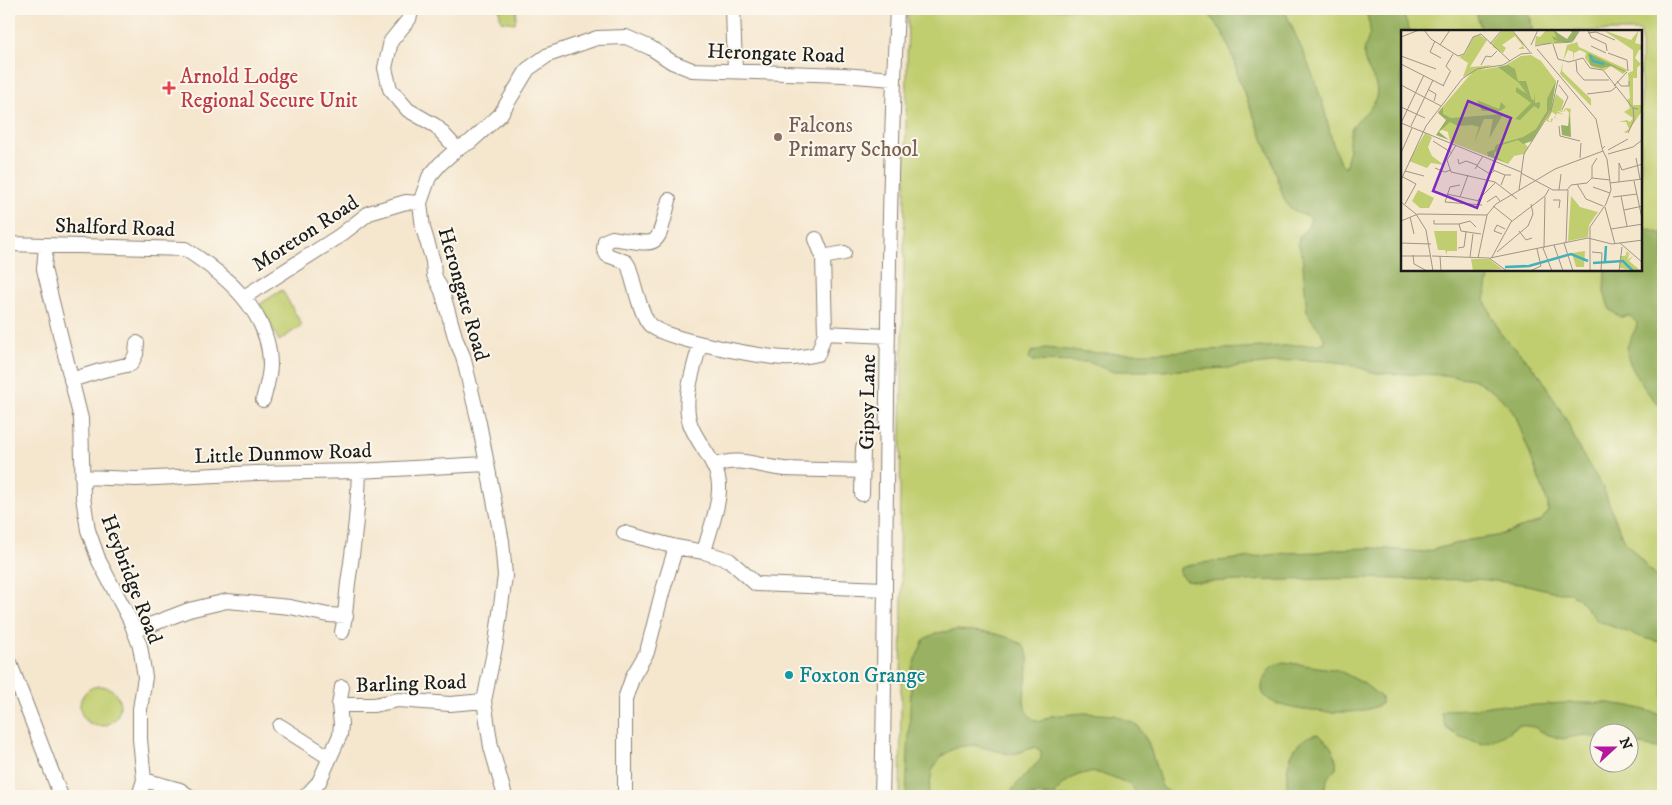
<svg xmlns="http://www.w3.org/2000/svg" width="1672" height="805" viewBox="0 0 1672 805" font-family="'IM FELL DW Pica',serif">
	<rect width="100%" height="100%" fill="#fbf7ec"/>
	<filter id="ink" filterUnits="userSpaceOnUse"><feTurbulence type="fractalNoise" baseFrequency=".02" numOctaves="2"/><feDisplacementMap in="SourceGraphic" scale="10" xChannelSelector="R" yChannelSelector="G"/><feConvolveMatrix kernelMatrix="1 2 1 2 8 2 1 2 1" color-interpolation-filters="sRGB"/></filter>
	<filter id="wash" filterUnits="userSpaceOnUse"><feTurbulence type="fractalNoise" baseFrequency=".0096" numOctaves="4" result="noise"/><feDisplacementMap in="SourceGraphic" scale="20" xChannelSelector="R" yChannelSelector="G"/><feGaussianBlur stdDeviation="1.12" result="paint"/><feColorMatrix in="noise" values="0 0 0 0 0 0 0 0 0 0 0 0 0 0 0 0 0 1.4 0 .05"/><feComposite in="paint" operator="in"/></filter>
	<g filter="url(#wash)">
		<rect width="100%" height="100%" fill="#f5e6ce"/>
		<path fill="#c1ce70" stroke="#6e7546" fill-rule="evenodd" d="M499 9H517L515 23 501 21Z
			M908 9H1663V796H900L902 585 899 553ZM1402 31H1641V270H1402ZM1600 732H1630V762H1600Z
			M282 290 302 325 279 341 260 304Z
			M80 706a20 20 0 1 1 40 0a20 20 0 1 1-40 0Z"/>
		<path fill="#98b162" stroke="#5a663f" d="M1207 9H1284C1301 48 1320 86 1329 128 1331 137 1337 162 1345 167 1350 156 1348 144 1350 133 1353 119 1370 113 1375 100 1382 83 1366 72 1364 57 1363 47 1369 40 1370 31 1370 23 1367 16 1365 9H1401L1410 31H1402V270H1490L1485 301 1500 333 1523 356 1541 377 1568 423 1579 449 1603 488 1622 537 1663 586V643L1641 637 1597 621 1578 598 1570 593H1560L1527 585 1495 581 1476 579 1430 580 1368 578 1198 582 1186 580 1180 575V568L1193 564 1287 553 1319 552 1337 549 1372 548 1424 552 1469 540 1497 536 1541 521 1548 511V503L1516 417 1510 408 1500 397 1481 383 1473 379 1445 375 1376 373 1344 363 1328 361 1296 360 1230 368 1158 371H1111L1088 362 1032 361 1029 358 1031 352 1045 348 1099 353H1149L1320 344 1325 342C1323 330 1311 322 1307 311L1302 254 1298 243 1300 236 1308 227 1311 219 1307 215 1300 214 1288 206 1284 199 1271 158 1238 78 1235 62 1222 31 1213 20Z
			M1475 9H1524L1531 19 1532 31H1482Z
			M1641 227 1663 234V409C1650 397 1622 363 1628 344 1631 336 1636 331 1637 323L1630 316 1620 317 1610 310 1604 292 1605 270H1641Z
			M956 630C977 631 1003 632 1021 644 1043 660 1005 710 1039 722L1051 716 1084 713 1115 715 1137 725 1148 742 1162 787 1175 796H1138C1131 784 1128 784 1115 778 1090 767 1069 773 1054 796H1008L1017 784 1041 759V751L1035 747 1018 753 1009 754 974 745 958 747 951 750 940 758 932 771 928 796H906L912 668 924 639 937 633Z
			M1284 662 1338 670 1363 683 1381 697V704C1372 709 1358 712 1348 712 1330 713 1265 711 1262 690 1261 680 1268 672 1273 665Z
			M1564 703H1608L1630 706 1663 715V749L1630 743V732H1600L1599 738 1583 735 1562 739 1546 734 1534 727 1519 725 1502 736 1483 744 1458 736 1447 729 1441 713 1446 710 1471 709 1495 705 1523 706Z
			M1318 734C1329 743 1338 753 1336 769L1328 777 1322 796H1289C1283 773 1289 738 1318 734Z"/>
	</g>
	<g filter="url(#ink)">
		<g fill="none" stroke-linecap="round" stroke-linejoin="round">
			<defs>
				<path id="minor" d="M412 9 409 19 391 41 385 68 390 89 408 110 436 126 457 149
					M733 9 735 71
					M669 200C656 249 662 246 612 238L605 241 604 249 607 255 626 262 629 267C633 280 641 316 650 325 666 340 758 356 784 358 795 359 808 356 818 354L825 333 888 336
					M816 239 823 257 825 333
					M9 244 185 249C226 275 270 312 270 365 270 376 266 389 263 400
					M46 245 44 269 81 419 83 497 88 530 99 561 130 620 140 646 145 677 140 709V739L144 780 139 796
					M823 257 844 253
					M244 297 338 237 369 213 406 202 420 203
					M700 344C694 369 681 401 691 426 699 446 718 463 719 485 720 505 709 532 704 552
					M71 380 100 371 131 364 136 354 137 343
					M713 466C741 455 758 467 785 469 811 470 837 470 863 471
					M82 477 136 479 256 473 359 471 486 464
					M862 494 863 448
					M624 533 676 547 704 552 729 560 756 584 885 589
					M134 631 189 610 227 601 290 607 328 615 346 616
					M342 632C346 616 346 600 348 583 354 545 358 509 359 471
					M9 661 61 796
					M339 705H374L398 700 450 704 484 701
					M280 726 330 758
					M144 780 180 790 189 796
					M306 796 319 782 340 735 341 724 339 705 342 687
					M505 796 491 747 484 701 496 642 505 576 502 541 479 423 463 356 456 340 442 291 434 275 433 261 423 228 420 203 429 177 440 164 457 149 470 142 500 115 528 69 548 55 597 38 626 37 651 48 672 62 692 70 843 75 893 79
					M625 796V699L633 676 647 652 662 593 676 547
					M882 796C884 726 884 657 885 587 887 394 888 201 897 9"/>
			</defs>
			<use href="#minor" stroke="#888175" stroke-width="16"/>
			<use href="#minor" stroke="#fff" stroke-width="14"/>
		</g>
	</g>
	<path fill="#e0444e" stroke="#fbf7ec" stroke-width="2" d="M166.5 80.5h5v5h5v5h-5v5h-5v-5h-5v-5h5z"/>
	<circle fill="#8d6e63" stroke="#fbf7ec" stroke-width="2" cx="778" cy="137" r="5"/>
	<circle fill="#0f9aa8" stroke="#fbf7ec" stroke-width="2" cx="789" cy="675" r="5"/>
	<g text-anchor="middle" stroke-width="4" stroke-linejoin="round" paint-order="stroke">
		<g font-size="21" fill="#1c1c1c" stroke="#fbf7ec">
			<text transform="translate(776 53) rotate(2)" y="7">Herongate Road</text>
			<text transform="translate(115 227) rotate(2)" y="7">Shalford Road</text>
			<text transform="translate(305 233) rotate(-33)" y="7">Moreton Road</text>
			<text transform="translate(464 294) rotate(74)" y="7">Herongate Road</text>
			<text transform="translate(867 402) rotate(-89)" y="7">Gipsy Lane</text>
			<text transform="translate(283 453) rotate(-2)" y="7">Little Dunmow Road</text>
			<text transform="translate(132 579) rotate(69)" y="7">Heybridge Road</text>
			<text transform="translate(411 683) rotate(-2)" y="7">Barling Road</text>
		</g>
		<g font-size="21" fill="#be3a42" stroke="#fbf7ec" text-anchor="start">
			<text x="180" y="83">Arnold Lodge<tspan x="180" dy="24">Regional Secure Unit</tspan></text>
		</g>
		<g font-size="21" fill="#785e54" stroke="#fbf7ec" text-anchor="start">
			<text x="788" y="132">Falcons<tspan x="788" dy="24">Primary School</tspan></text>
		</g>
		<g font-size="21" fill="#0d838f" stroke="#fbf7ec" text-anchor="start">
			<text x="799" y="682">Foxton Grange</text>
		</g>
	</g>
	<g transform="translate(1401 30)">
		<rect width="241" height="241" fill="#f5e6ce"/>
		<path d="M102 0H110L122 12 123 19H117L122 16 114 6 101 15 105 18 102 23 92 17 91 13ZM145 0H154L167 13 134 15 135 6 139 7ZM202 0 230 10 238 0 234 13 241 15V20H238L234 28 240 34 236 38V48H232V75H241V81L226 103 223 102 228 99 225 92H218L226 90 229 92 232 88 223 82 229 78 226 70 229 68 227 43 232 41V20ZM79 5 86 10 69 37 92 35 62 47 67 33 58 27 64 24 72 7ZM176 12 178 17 227 40 222 44 210 36 204 40 191 37 184 28 185 23 179 20 173 23 172 31V22L167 20 162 31 166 15ZM130 25 140 31 155 51 150 79 131 111 126 110 124 114 127 117 123 124 113 126 107 134 49 112 47 102 39 99 47 88 37 82 68 46 74 41 103 36 120 26ZM162 32 161 41 190 69V76L159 44ZM155 64 163 71 160 80 163 82V80L165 78 170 79 167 93 168 83 165 79 163 82 156 81 163 85 156 83 154 88 160 90 153 88 155 85 151 82 147 90 150 92V89L152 88 151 92H150L145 91ZM24 103 31 107 27 117 31 126 43 135 30 133 26 138 8 131ZM17 160 33 168 28 178H19L11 171ZM170 166 179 177 197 182 188 195 187 207 167 211ZM33 201H56V221H46V225L44 220H37ZM184 221 183 237H175L171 223ZM226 221 228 223 223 228 229 223 226 230 232 226 228 231 240 241 219 238V226H224ZM70 229H88L101 239 72 241Z" fill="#c1ce70"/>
		<path d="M152 0 166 9 171 2 168 0H178L173 10 167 13 153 10 151 6 156 8ZM187 23 224 41V42L210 36 200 38 189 35ZM107 35 114 39 117 51H125L130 68 133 71 134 63V73L139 72V75L138 79 133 76 119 90 114 89 130 73 115 62V57L126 64 118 53 97 37ZM155 51 150 79 131 111 122 114 117 110 98 116V125L94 121 93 126 104 132 87 126 86 122 93 120 95 115 122 107 135 99 146 81V69ZM76 70 98 79 100 72 105 77 99 81H81ZM42 77V84L50 88 102 84 88 109 92 89H83L73 113 78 97 71 95 57 96 49 92 38 102 48 110 35 105 45 90 37 83ZM169 82 170 107 161 105 160 95 167 96Z" fill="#98b162"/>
		<path fill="none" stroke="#41b1ba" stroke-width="2.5" d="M189 25 192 31 203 34M204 231 205 216M192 233 222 231 232 241M104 237 128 236 170 224 187 231"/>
		<path fill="none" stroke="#9e9587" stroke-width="1" d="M23 0 30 9 57 26 63 24 72 7 80 4 109 31M111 0 129 22M187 0 190 7 205 14 206 21M187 3 195 2 214 10M0 7 18 0M34 11 29 22 40 28M153 12H171L179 0M89 14 101 0M152 14 157 29 168 32 182 28 189 38M39 15 49 0M130 15 137 0M134 16 150 13M190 16 205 23M136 19 195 89 201 118M207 23 226 30 227 41M0 26 35 39M241 27 242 42M175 31 176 42 183 50H208M0 34 43 56M80 35 85 26 90 27 96 21M189 38 202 40 232 78M50 42 45 36 52 24M216 51 220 56H228V51M0 55 40 76M158 55 167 67 161 80M42 56 49 42M213 56 226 42M28 60 35 64 33 71M186 64 210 61 215 57M0 77 24 88M0 93 120 142M0 93 23 45M10 96 32 50M158 96 159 106 179 111M227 103 233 90 232 78 237 79M32 111 51 123M55 115 46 130 50 142 94 152 116 169M207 120 227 109M0 123 11 98M207 124 232 117 241 110M179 128 180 113M235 128 239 149M57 129 58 134 65 131 76 135M94 131 92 140 104 145M76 136 89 144 93 141M34 138 44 142 50 140M74 139 82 126M221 140 242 134M4 141 23 146M120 143 152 160H166L170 155 186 153 191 148M2 147 15 154 4 174M191 148V136L196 128M191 148 209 150M0 150 25 96 61 49 76 39 102 35 120 24 131 23M233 151 242 193M218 152V133L221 140M209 153 242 149M176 154 185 169 202 176M59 155 49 157 44 172 81 175M100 155 104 145H110M192 157 209 163M118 160 123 124 150 81 157 50M158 160 160 144M46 164 78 171M220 166 226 196M59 167 67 145M212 167 236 164M77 170 95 152M152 170H159L158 178M0 172 15 184 25 200 32 241M86 172 95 166 99 171M92 176 111 191M204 177 214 214M223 180 242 176M9 187 13 204M33 190V194H58M0 191 17 184 86 185M75 197 69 191 58 194 60 201 80 204M210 199 242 194M118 201 125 210 131 208M101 204 93 201 96 195 104 199M0 213 30 214M163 213 172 241M165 213 167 160M219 213 242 233M153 215 162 241M57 218 63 217 65 202M142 218 151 241M143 218 144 167M96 222 127 196 132 184 130 174M191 222 201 223 200 241M12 225 13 234 26 241M0 226H30M31 226 88 228 106 241M39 226 40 241M69 227 72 204M91 227 110 192 144 166 148 159M77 228 86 185 95 174 154 139 202 121M89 228 187 208 211 214 242 210M129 241 140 236 136 219M189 241V197L205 174 210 160 206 129 201 119 204 116M218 241 221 217"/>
		<path fill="#7b2cbf" fill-opacity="0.15" stroke="#7b2cbf" stroke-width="2.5" d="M67 71 110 88 76 178 32 161Z"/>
		<rect width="241" height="241" fill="none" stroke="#1c1c1c" stroke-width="2.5"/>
	</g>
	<rect width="1672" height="805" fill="none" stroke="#fbf7ec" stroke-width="30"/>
	<g transform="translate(1614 748) rotate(69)"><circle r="24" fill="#fbf7ec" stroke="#a29f99"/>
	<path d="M0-4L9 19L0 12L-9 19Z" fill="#b5179e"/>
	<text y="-8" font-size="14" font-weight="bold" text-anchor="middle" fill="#1c1c1c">N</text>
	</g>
</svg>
